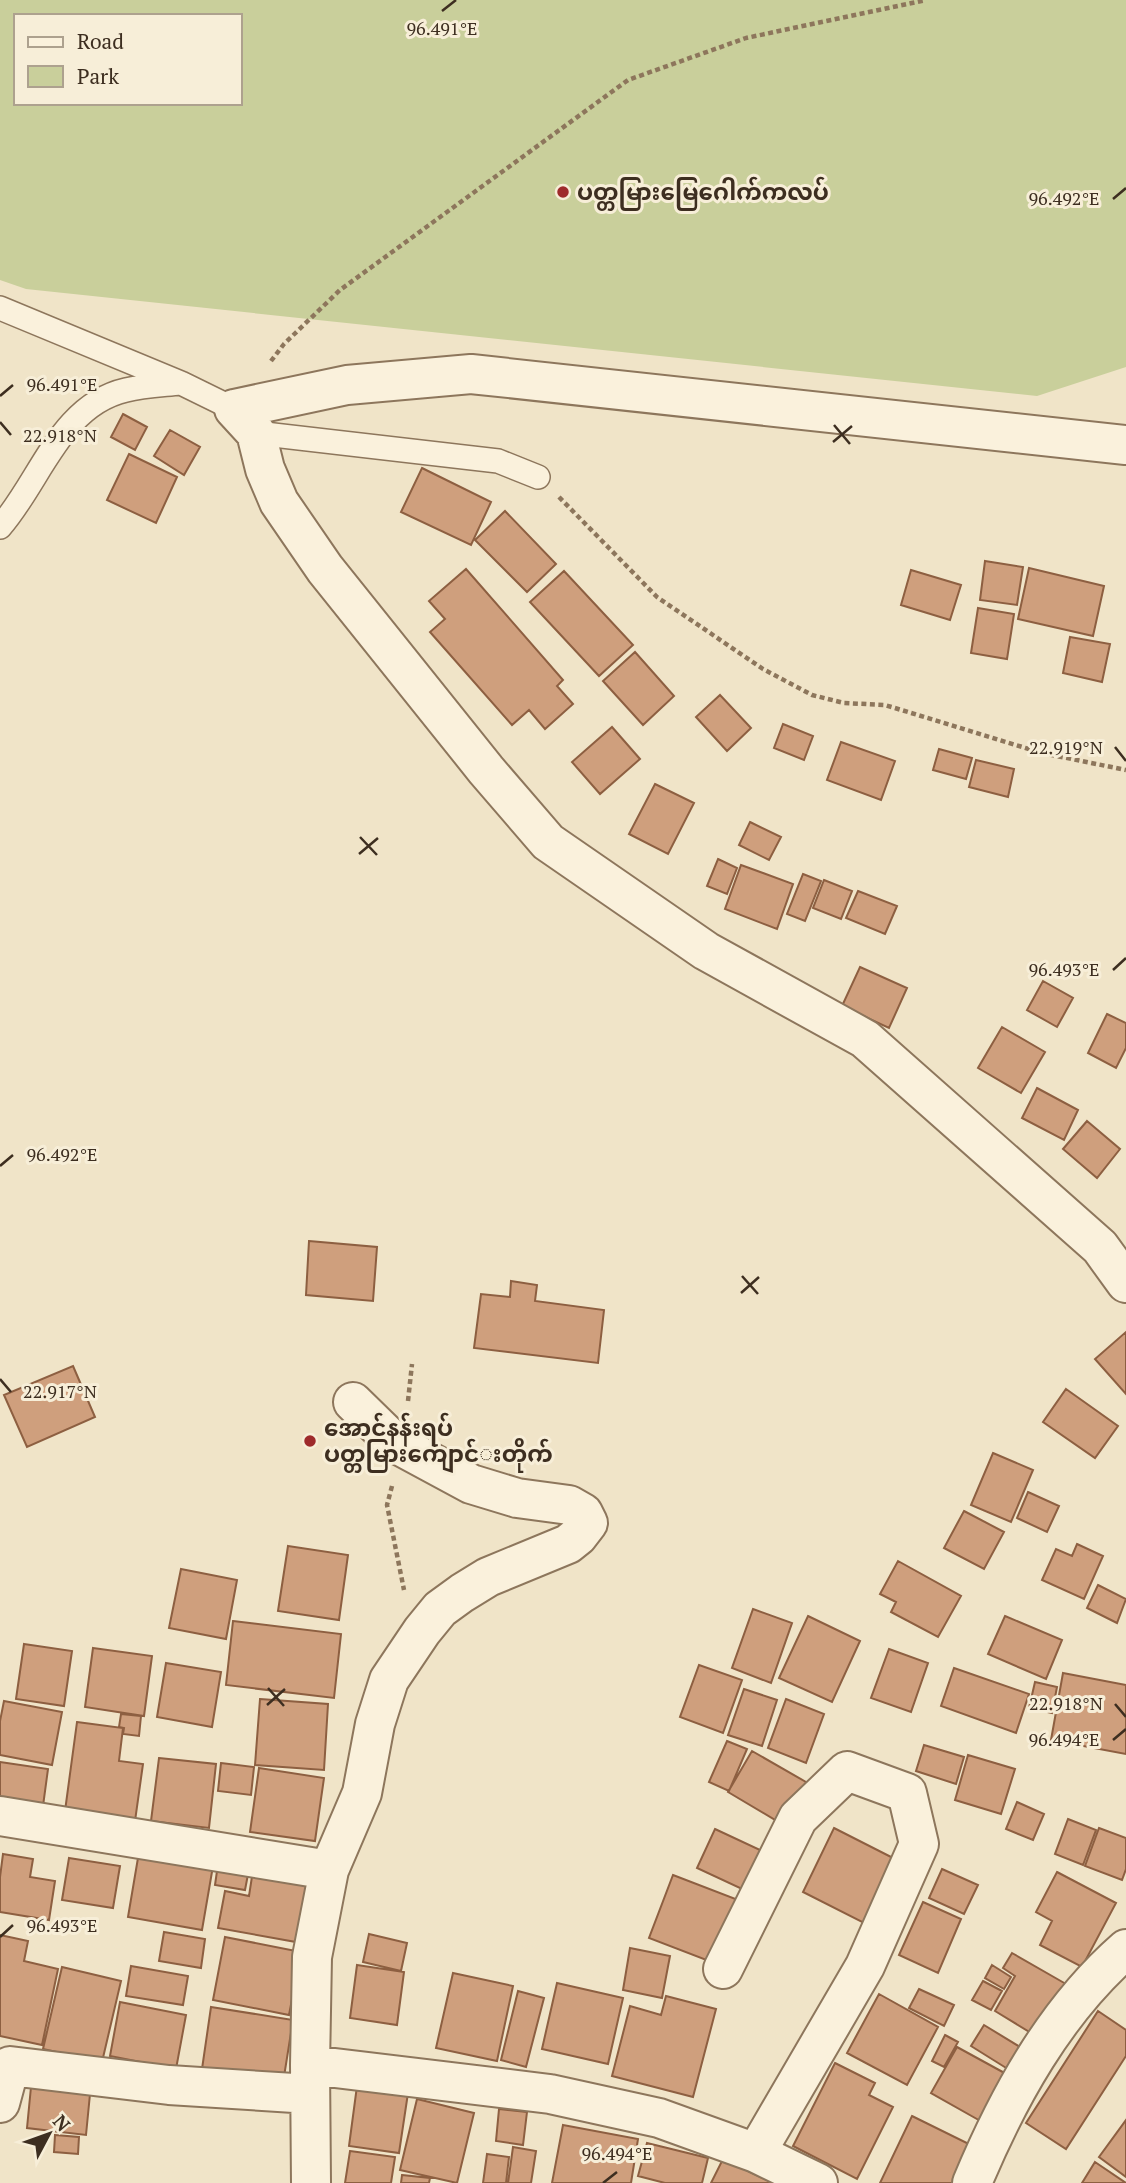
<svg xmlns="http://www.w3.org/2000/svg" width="1126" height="2183" viewBox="0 0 1126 2183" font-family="'PT Serif','Noto Sans Myanmar',serif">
	<rect width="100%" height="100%" fill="#f0e4c8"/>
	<path fill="#c9cf9b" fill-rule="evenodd" d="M0 0H1126V367L1037 396 26 289 0 280ZM16 16H240V103H16Z"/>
	<path fill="#cf9f7d" stroke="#8d5f41" stroke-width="2" d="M123 414 147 427 135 450 111 437Z
		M170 430 200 447 184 475 154 456Z
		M129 454 177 477 156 523 107 500Z
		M422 468 491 502 471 545 401 512Z
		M505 511 556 564 527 592 475 540Z
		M985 561 1023 567 1017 605 980 600Z
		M1029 568 1104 586 1093 636 1018 619Z
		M466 569 563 680 557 686 573 704 545 729 529 710 512 725 430 632 445 619 429 601Z
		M911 570 961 585 950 620 901 605Z
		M564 571 633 645 599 676 530 602Z
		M978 608 1014 614 1007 659 971 653Z
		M1070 637 1110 644 1102 682 1063 673Z
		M635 652 674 696 643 725 603 681Z
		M720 695 751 728 727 751 696 717Z
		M783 724 813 736 804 760 774 748Z
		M612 727 640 759 600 794 572 762Z
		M841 742 895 761 881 800 827 780Z
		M939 749 972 758 966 779 933 770Z
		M976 760 1014 769 1008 797 969 787Z
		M655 784 694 803 668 854 629 834Z
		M750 822 781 837 769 860 739 845Z
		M718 859 737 868 727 894 707 886Z
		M741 865 793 884 777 929 725 909Z
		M803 874 821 881 805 921 787 914Z
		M824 880 852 891 841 919 813 908Z
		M858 891 897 906 885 934 846 918Z
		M860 967 907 988 889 1028 842 1006Z
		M1043 981 1073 998 1057 1027 1027 1010Z
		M1107 1014 1126 1023V1048L1116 1068 1088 1053Z
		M1002 1027 1045 1052 1021 1093 978 1068Z
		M1037 1088 1078 1110 1064 1140 1022 1118Z
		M1087 1121 1120 1149 1097 1178 1063 1149Z
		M309 1241 377 1247 373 1301 306 1295Z
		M511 1281 537 1285 535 1301 604 1310 598 1363 474 1348 481 1294 510 1297Z
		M1126 1332V1394L1095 1359Z
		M73 1366 95 1417 27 1447 4 1395Z
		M1066 1389 1118 1426 1095 1458 1043 1422Z
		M993 1453 1033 1470 1011 1522 971 1505Z
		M1028 1492 1059 1506 1047 1532 1017 1518Z
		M964 1511 1004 1532 984 1569 944 1548Z
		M1077 1544 1103 1556 1084 1599 1042 1580 1056 1549 1072 1556Z
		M288 1546 348 1555 339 1620 278 1611Z
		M898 1561 961 1596 938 1637 891 1612 896 1602 880 1594Z
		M181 1569 237 1580 226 1639 169 1628Z
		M1098 1585 1126 1599 1117 1623 1087 1608Z
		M753 1609 792 1623 771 1683 732 1668Z
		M808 1616 860 1641 832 1702 779 1678Z
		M1005 1616 1062 1640 1046 1679 988 1654Z
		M233 1621 341 1634 334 1698 226 1685Z
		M24 1644 72 1651 64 1706 16 1699Z
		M93 1648 152 1656 144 1716 85 1707Z
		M889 1649 928 1663 911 1712 871 1698Z
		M166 1663 221 1672 212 1727 157 1717Z
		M699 1665 742 1680 723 1733 680 1717Z
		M954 1668 1029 1694 1016 1733 941 1706Z
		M1063 1673 1126 1685V1754L1051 1740Z
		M1035 1682 1057 1687 1052 1713 1029 1708Z
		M744 1689 777 1700 762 1746 728 1735Z
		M260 1699 328 1704 324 1770 255 1765Z
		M786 1699 824 1714 806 1763 768 1748Z
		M4 1701 62 1712 52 1765 0 1755V1721Z
		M121 1714 141 1716 139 1736 123 1734 124 1728 119 1727Z
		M77 1722 123 1728 119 1761 143 1764 135 1821 65 1811Z
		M727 1741 747 1749 729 1791 709 1782Z
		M924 1745 964 1757 956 1784 916 1771Z
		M752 1751 806 1782 782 1824 728 1792Z
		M968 1755 1015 1769 1001 1814 955 1800Z
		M159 1758 216 1764 209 1828 151 1821Z
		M0 1762 48 1769 43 1806 0 1799Z
		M221 1763 254 1767 251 1795 218 1791Z
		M259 1768 324 1778 315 1841 250 1832Z
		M1017 1802 1044 1814 1033 1840 1006 1829Z
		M1068 1819 1096 1830 1083 1865 1055 1854Z
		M834 1828 899 1861 868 1925 803 1892Z
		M1099 1828 1126 1838V1869L1122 1880 1085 1866Z
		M715 1829 775 1857 757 1896 697 1868Z
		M139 1852 213 1866 202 1930 128 1917Z
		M3 1854 33 1859 30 1877 55 1881 49 1920 0 1912V1877Z
		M69 1858 120 1866 113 1908 62 1900Z
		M218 1864 249 1869 245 1890 215 1885Z
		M942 1869 978 1885 964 1914 929 1898Z
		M253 1870 308 1880 296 1942 218 1928 225 1891 249 1896Z
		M1057 1872 1116 1903 1082 1967 1040 1945 1052 1921 1036 1912Z
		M673 1875 746 1903 722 1966 649 1938Z
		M923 1902 961 1919 938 1973 899 1955Z
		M164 1932 205 1939 201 1968 159 1961Z
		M369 1934 407 1943 401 1971 363 1962Z
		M0 1935 28 1941 24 1961 58 1969 42 2045 0 2036Z
		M225 1937 301 1952 289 2015 213 2000Z
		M630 1948 670 1956 662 1998 623 1990Z
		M1012 1953 1066 1984 1036 2036 995 2011 1015 1976 1003 1968Z
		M357 1965 404 1972 397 2025 350 2018Z
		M992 1965 1011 1977 1004 1989 985 1978Z
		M131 1966 188 1976 183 2005 126 1996Z
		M62 1967 121 1981 102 2062 43 2049Z
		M453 1973 513 1986 497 2061 436 2048Z
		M983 1981 1002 1991 991 2010 972 2000Z
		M557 1983 623 1998 608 2064 542 2049Z
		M919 1989 954 2005 944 2026 909 2008Z
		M518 1991 544 1998 526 2067 501 2060Z
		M879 1994 938 2027 907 2085 847 2053Z
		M666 1996 716 2009 693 2097 612 2076 630 2006 661 2015Z
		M120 2002 186 2015 176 2069 110 2056Z
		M211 2007 293 2020 283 2083 202 2069Z
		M1098 2011 1126 2030V2056L1066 2149 1026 2123Z
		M984 2025 1025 2050 1011 2071 971 2046Z
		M945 2035 958 2042 944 2067 932 2061Z
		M957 2047 1010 2076 984 2123 931 2093Z
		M835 2063 875 2083 869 2095 893 2107 857 2179 793 2146Z
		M357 2086 408 2093 399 2153 349 2146Z
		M31 2087 90 2094 86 2135 27 2128Z
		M417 2099 474 2113 457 2183 400 2170Z
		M499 2109 527 2112 523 2145 496 2141Z
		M912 2116 977 2148 961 2183H880Z
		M1126 2120V2177L1099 2157Z
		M563 2125 638 2139 631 2183H552Z
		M55 2135 79 2137 78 2154 54 2152Z
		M647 2143 708 2158 702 2183H665L638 2176Z
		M513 2147 536 2151 531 2183H508Z
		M350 2151 395 2157 391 2183H345Z
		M487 2154 509 2157 506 2183H483Z
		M723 2159 773 2183H711Z
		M1095 2162 1126 2183H1082Z
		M402 2175 430 2178 429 2183H401Z"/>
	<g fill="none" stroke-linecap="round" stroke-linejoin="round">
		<defs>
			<path id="lane" d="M0 308 181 383 234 409
				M256 433 498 461 538 477
				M0 527C40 482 60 405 126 390 143 386 162 385 180 383"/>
			<path id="street" d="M234 409 256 433 265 469 279 502 325 569 486 770 548 842 706 951 865 1039 1100 1247 1126 1283
				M234 409 347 385 471 374 1126 445
				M0 1816 329 1870
				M723 1969 798 1818 847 1771 907 1793 919 1844 865 1966 756 2153
				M310 2065 550 2094 659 2118 756 2153 818 2183
				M0 2103 10 2066 169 2085 310 2094
				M311 2183 310 2065 312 1957 329 1870 362 1793 375 1724 389 1680 422 1631 440 1609 462 1593 488 1577 568 1544 578 1536 588 1523 583 1513 569 1505 517 1498 471 1484 395 1443 353 1402
				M972 2183C1008 2097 1055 2011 1126 1949"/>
		</defs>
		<use href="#lane" stroke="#8d765c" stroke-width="26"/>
		<use href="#street" stroke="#8d765c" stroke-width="42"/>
		<path stroke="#8d765c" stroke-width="4.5" stroke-dasharray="5 3.5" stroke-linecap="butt" d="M271 361 284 344 340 290 628 80 746 38 926 0
			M559 497 657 597 763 669 812 695 844 703 885 705 1042 753 1126 770
			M408 1401 412 1364
			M392 1486 387 1505 404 1590"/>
		<use href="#lane" stroke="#faf1dc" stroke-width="23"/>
		<use href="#street" stroke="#faf1dc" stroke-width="38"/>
	</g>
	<path fill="none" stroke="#3d2e20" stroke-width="2.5" d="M442 11 456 0M1113 199 1126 188M0 396 13 385M0 422 11 435M834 425 850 444M833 442 852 426M1115 747 1126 761M360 837 377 855M359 854 378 838M1113 970 1126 958M0 1166 13 1155M742 1276 758 1294M741 1293 759 1277M0 1379 11 1392M268 1688 284 1706M1115 1704 1126 1717M267 1705 285 1689M1113 1740 1126 1729M0 1937 13 1925M603 2183 617 2172"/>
	<g fill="#9e2a2b" stroke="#f7eed8" stroke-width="2.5">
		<circle cx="563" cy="192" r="7"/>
		<circle cx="310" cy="1441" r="7"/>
	</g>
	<g text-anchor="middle" stroke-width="6" stroke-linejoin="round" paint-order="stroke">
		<g font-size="23" font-weight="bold" fill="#3d2e20" stroke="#f7eed8" text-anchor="start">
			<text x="577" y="200">ပတ္တမြားမြေဂေါက်ကလပ်</text>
			<text x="324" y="1436">အောင်နန်းရပ်<tspan x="324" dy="26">ပတ္တမြား‌ကျောင်‌းတိုက်</tspan></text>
		</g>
	</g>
	<g font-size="18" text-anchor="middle" fill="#3d2e20" stroke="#f7eed8" stroke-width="6" stroke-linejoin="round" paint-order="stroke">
		<text x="442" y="35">96.491°E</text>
		<text x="1064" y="205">96.492°E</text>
		<text x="62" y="391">96.491°E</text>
		<text x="60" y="442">22.918°N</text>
		<text x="1066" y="754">22.919°N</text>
		<text x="1064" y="976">96.493°E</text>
		<text x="62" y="1161">96.492°E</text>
		<text x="60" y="1398">22.917°N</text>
		<text x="1066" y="1710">22.918°N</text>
		<text x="1064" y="1746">96.494°E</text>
		<text x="62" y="1932">96.493°E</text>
		<text x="617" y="2160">96.494°E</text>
	</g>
	<rect x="14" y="14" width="228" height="91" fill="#f7eed8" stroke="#ada18e" stroke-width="2"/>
	<rect x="28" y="37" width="35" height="10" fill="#faf1dc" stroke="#ada18e" stroke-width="2"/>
	<text x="77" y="49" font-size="21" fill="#3d2e20">Road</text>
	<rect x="28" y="66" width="35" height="21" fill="#c9cf9b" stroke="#ada18e" stroke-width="2"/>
	<text x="77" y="84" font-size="21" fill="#3d2e20">Park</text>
	<g transform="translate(49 2134) rotate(49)" stroke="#f7eed8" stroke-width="5" paint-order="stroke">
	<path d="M0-5L12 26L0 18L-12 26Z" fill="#3d2e20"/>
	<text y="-10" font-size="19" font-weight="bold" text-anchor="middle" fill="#3d2e20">N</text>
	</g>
</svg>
